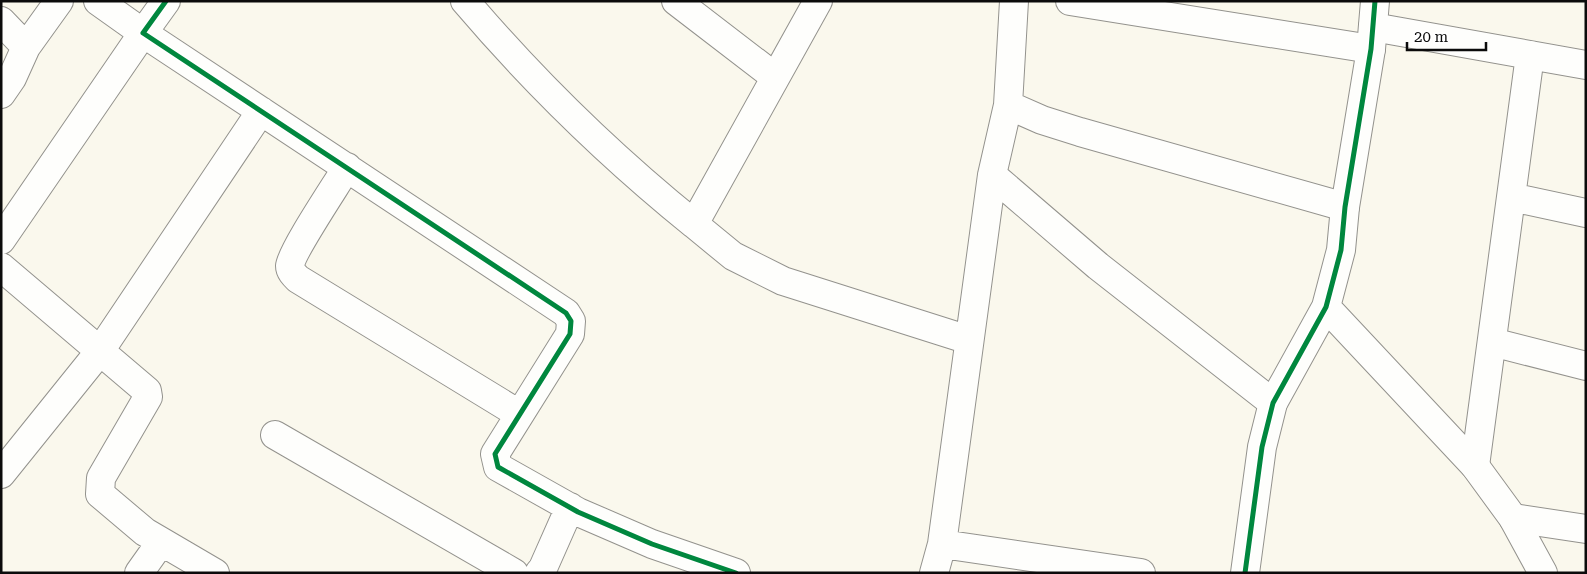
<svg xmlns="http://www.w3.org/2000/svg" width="1587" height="574" viewBox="0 0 1587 574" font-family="'Roboto Serif',serif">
	<rect width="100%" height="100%" fill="#faf8ed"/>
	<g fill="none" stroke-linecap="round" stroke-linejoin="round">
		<defs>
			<path id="minor" d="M166 1 143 33 566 313 571 321 570 334 495 454 498 467 578 512 652 544 736 573
				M465 1C534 82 611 157 694 224
				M676 1 775 77
				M818 1 694 224 733 256 783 281 969 340
				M1070 1 1371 49
				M1 21 26 47
				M1373 27 1586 65
				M1 94 12 78 26 47 59 1
				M1008 105 1042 120 1080 132 1345 207
				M347 167C337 184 291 252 290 266 290 271 294 275 298 279L519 414
				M992 175 1098 266 1273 403
				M1511 197 1586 213
				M1 240 143 33 98 1
				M1 267 147 391 148 397 101 478 100 494 145 532 215 573
				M1492 342 1586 366
				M275 435 514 573
				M1475 466 1530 55
				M1 474 100 351 261 111
				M1513 518 1586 529
				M942 544 1141 573
				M139 573 161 542
				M539 573 543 568 570 507
				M934 573 942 544 992 175 1008 105 1014 1"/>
			<path id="tertiary" d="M1326 307 1475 466 1513 518 1543 573
				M1245 573 1262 447 1273 403 1326 307 1341 250 1345 207 1371 49 1375 1"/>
		</defs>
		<use href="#minor" stroke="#93928d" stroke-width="30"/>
		<use href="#tertiary" stroke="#93928d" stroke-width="30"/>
		<use href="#minor" stroke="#fefefc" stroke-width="28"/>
		<use href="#tertiary" stroke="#fefefc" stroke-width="28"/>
		<defs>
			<path id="cycleway" d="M166 1 143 33 566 313 571 321 570 334 495 454 498 467 578 512 652 544 736 573
				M1245 573 1262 447 1273 403 1326 307 1341 250 1345 207 1371 49 1375 1"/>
		</defs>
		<use href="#cycleway" stroke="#fff" stroke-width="8"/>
		<use href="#cycleway" stroke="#00873e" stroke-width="5"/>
	</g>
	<rect width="1587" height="574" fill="none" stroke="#0b0b0b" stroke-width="5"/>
	<path d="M1407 42v8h79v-8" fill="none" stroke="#0b0b0b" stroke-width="2.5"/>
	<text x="1414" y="42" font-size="15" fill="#0b0b0b" stroke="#ffffff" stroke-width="4" paint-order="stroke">20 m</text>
</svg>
